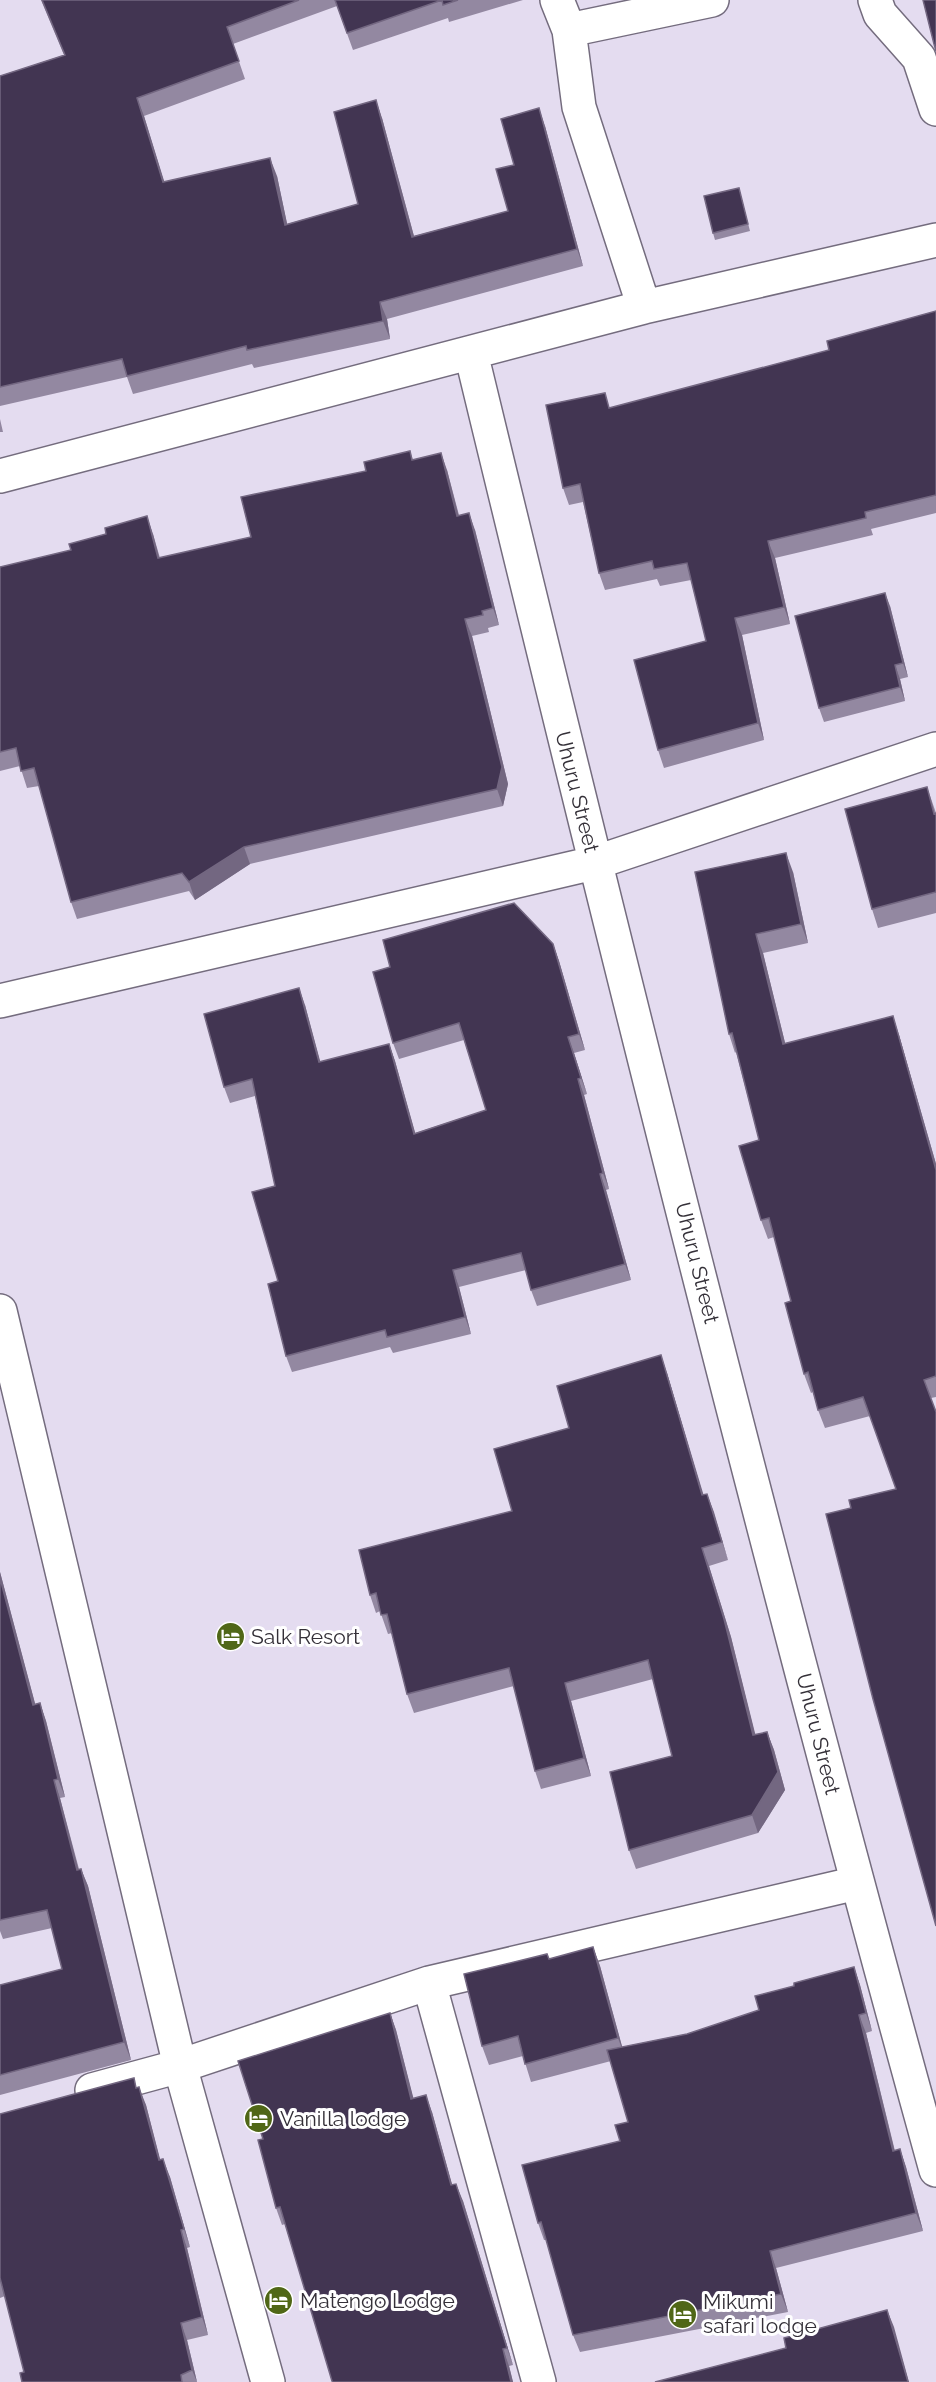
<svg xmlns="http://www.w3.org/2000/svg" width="936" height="2382" viewBox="0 0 936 2382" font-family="Raleway,sans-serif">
	<rect width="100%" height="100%" fill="#e4dcf0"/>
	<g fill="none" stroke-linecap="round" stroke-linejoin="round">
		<defs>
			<path id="minor" d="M557 0 569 30 579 107 644 307
				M875 0 880 14 919 58 936 109
				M569 30 712 0
				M471 353C618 961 769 1567 936 2170
				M0 476 644 307 936 240
				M0 1001 594 863 936 749
				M0 1311 180 2066 268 2382
				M429 1983 539 2382
				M92 2090 180 2066 429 1983 857 1883"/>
		</defs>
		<use href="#minor" stroke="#746c7e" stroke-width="36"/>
		<use href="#minor" stroke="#fff" stroke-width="33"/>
	</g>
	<path fill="#9388a1" d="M41 0H523L449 22 448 18 353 50 337 6 233 44 245 79 144 116 164 182 277 176 287 224 358 204 382 118 414 236 508 211 514 165 545 126 583 266 387 319 390 339 254 368 252 364 133 394 127 377 0 406V76L64 55Z
		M739 188 750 231 715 240 713 233Z
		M936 311V513L871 529 873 535 775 558 790 624 742 635 764 740 664 768 658 750 706 641 691 580 660 586 657 579 605 590 599 573 583 502 569 505 563 488 610 408 829 350Z
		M0 419 3 432H0Z
		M410 451 413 460 447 470 459 515 475 530 499 625 488 628 489 632 472 636 508 784 503 806 250 864 195 900 189 891 77 919 71 902 39 786 27 788 20 766 0 771V567L153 534 160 558 251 537 366 471Z
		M890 606 908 677 900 679 905 701 824 722 819 708Z
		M927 787 936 813V913L878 928 872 909Z
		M695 872H793L808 943 763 953 785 1043 899 1035 936 1164V1397L931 1398 936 1926 851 1508 896 1489 870 1416 825 1428 818 1410 813 1392 811 1393 804 1374 791 1301 774 1237 768 1239 761 1220 759 1140 736 1052 735 1053 729 1034Z
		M553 944 559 961 585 1050 574 1053 587 1094 584 1095 609 1189 606 1190 631 1280 537 1306 531 1290 526 1270 459 1287 471 1334 393 1353 390 1347 292 1372 286 1356 278 1281 275 1186 255 1096 230 1103 224 1087 305 1005 320 1062 389 1044 395 1061 415 1133 486 1110 464 1040 399 1059 393 1043Z
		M667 1373 703 1495 707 1494 728 1560 709 1566 731 1637 755 1735 767 1732 774 1750 785 1790 758 1833 636 1869 629 1850 672 1756 653 1679 571 1701 591 1776 541 1789 535 1771 514 1686 414 1713 407 1694 392 1633 388 1634 380 1611 376 1613 370 1595 512 1511 569 1428Z
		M0 1572 35 1704 40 1703 46 1721 65 1797 60 1798 79 1869H81L88 1886 131 2060 0 2095V1985L62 1969 52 1928 3 1939 0 1931Z
		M593 1947 600 1966 622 2047 687 2034 759 2010 794 1986 854 1967 860 1985 872 2031 866 2033 895 2151 900 2149 906 2167 923 2231 776 2268 788 2312 580 2352 573 2335 546 2240H544L538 2223 620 2141 628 2122 611 2061 531 2082 523 2056 489 2065 482 2046 549 1959Z
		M390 2013 396 2030 413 2098 432 2112 452 2185 463 2201 513 2365 509 2366 513 2382H333L285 2224 282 2225 276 2208 263 2139Z
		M137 2088 146 2105 160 2160 170 2177 190 2247 187 2248 208 2335 187 2340 197 2382H22L24 2372 5 2296 0 2298V2114Z"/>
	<path fill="#736781" d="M137 98 144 116 170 200 163 182Z
		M376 100 382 118 419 255 412 237Z
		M539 108 545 126 583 266 577 249Z
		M270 158 277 176 291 242 285 225Z
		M380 302 387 319 390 339 383 321Z
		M441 453 447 470 463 533 457 516Z
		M469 513 475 530 499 625 493 608Z
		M147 516 153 534 164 576 158 558Z
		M768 541 775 558 790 624 784 607Z
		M885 593 890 606 908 677 903 663Z
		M735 618 742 635 764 740 758 723Z
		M465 619 472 636 508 784 503 806 497 789Z
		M895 665 900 679 905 701 900 687Z
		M244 847 250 864 195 900 189 882Z
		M786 853 793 872 808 943 801 924Z
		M756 934 763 953 790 1063 783 1044Z
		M553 944 559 961 585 1050 579 1034Z
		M299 988 305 1005 325 1079 319 1062Z
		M893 1016 899 1035 936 1164V1170Z
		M568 1037 574 1053 587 1094 581 1078Z
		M389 1044 395 1061 420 1150 414 1134Z
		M578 1079 584 1095 609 1189 603 1173Z
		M600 1174 606 1190 631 1280 625 1264Z
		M453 1270 459 1287 471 1334 465 1317Z
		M661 1355 667 1373 709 1513 702 1495Z
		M707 1494 714 1512 728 1560 722 1542Z
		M702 1548 709 1566 731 1637 760 1753 753 1735Z
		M0 1572 40 1722 33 1705 0 1578Z
		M565 1683 571 1701 591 1776 584 1758Z
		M40 1703 46 1721 65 1797 58 1779Z
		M767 1732 774 1750 785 1790 758 1833 752 1815Z
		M54 1780 60 1798 83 1887 77 1870Z
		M81 1869 88 1886 131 2060 124 2042Z
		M593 1947 600 1966 625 2057 618 2038Z
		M854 1967 860 1985 872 2031 866 2013Z
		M390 2013 396 2030 418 2116 411 2099Z
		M859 2015 866 2033 899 2169 893 2151Z
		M139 2087 146 2105 165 2178 159 2160Z
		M426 2095 432 2112 457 2202 451 2185Z
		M900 2149 906 2167 923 2231 916 2213Z
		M163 2159 170 2177 190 2247 184 2229Z
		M456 2184 463 2201 513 2365 507 2348Z
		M181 2230 187 2248 208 2335 202 2317Z
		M770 2251 776 2268 788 2312 781 2294Z
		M887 2310 894 2327 909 2382H908Z
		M181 2323 187 2340 197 2382 192 2370Z
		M503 2349 509 2366 513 2382H511Z"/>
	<path fill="#423552" stroke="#736781" stroke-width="1.5" d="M42 0H299L227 27 239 61 137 98 163 182 270 158 285 225 358 204 334 112 376 100 412 237 508 211 496 169 514 165 501 119 539 108 577 249 380 302 383 321 247 350 246 346 127 376 122 359 0 387V76L65 55Z
		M335 0H458L443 5 442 0 347 33Z
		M923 0H936V51L934 44Z
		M739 188 748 224 713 233 704 196Z
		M936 311V495L865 512 866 518 768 541 784 607 735 618 758 723 658 750 634 660 706 641 687 563 654 569 652 561 599 573 580 484 563 488 546 405 605 393 609 408 829 350 827 341Z
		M410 451 412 460 441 453 457 516 469 513 493 608 482 611 483 615 465 619 502 767 497 789 244 847 189 882 182 873 71 902 34 768 21 771 16 748 0 752V567L71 550 69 544 106 534 105 528 147 516 158 558 251 537 241 497 366 471 364 462Z
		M885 593 903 663 895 665 900 687 819 708 795 616Z
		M927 787 934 814 936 813V892L872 909 845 809Z
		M786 853 801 924 756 934 783 1044 893 1016 936 1170V1376L924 1380 936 1412V1926L873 1699 826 1514 851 1508 849 1500 896 1489 863 1397 818 1410 808 1372 804 1374 785 1303 791 1301 769 1218 761 1220 739 1146 759 1140 732 1033 729 1034 695 872Z
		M514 903 553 944 579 1034 568 1037 581 1078 578 1079 603 1173 600 1174 625 1264 531 1290 521 1253 453 1270 465 1317 387 1337 385 1330 286 1356 268 1284 278 1281 252 1192 275 1186 252 1079 224 1087 204 1014 299 988 319 1062 389 1044 414 1134 486 1110 459 1023 393 1043 373 972 390 967 383 940Z
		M661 1355 702 1495 707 1494 722 1542 702 1548 724 1619 753 1735 767 1732 778 1772 752 1815 629 1850 610 1772 672 1756 648 1660 565 1683 584 1758 535 1771 509 1668 407 1694 387 1614 381 1615 376 1593 370 1595 359 1550 512 1511 494 1449 569 1428 557 1386Z
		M0 1578 33 1705 40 1703 58 1779 54 1780 77 1870 81 1869 124 2042 0 2075V1985L62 1969 47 1910 0 1920Z
		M593 1947 618 2038 525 2064 518 2036 482 2046 464 1974 547 1954 549 1959Z
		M854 1967 866 2013 859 2015 893 2151 900 2149 916 2213 770 2251 781 2294 573 2335 541 2222 538 2223 522 2165 620 2141 615 2125 628 2122 607 2050 687 2034 759 2010 755 1996 794 1986V1983Z
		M390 2013 411 2099 426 2095 451 2185 456 2184 507 2348 503 2349 511 2382H333L332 2381 280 2207 276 2208 258 2140 263 2139 238 2061Z
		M134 2078 136 2088 139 2087 159 2160 163 2159 184 2229 181 2230 202 2317 181 2323 192 2370 181 2375 182 2382H22L20 2373 24 2372 0 2278V2114Z
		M887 2310 908 2382H655L786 2348 784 2338Z"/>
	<defs>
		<symbol id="hotel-disc" viewBox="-11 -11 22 22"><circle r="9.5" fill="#506717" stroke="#fff"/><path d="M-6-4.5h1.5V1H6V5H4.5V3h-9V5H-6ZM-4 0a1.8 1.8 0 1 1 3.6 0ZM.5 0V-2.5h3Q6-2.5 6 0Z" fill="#fff"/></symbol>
	</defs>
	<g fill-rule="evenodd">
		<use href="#hotel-disc" x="214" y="1620" width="33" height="33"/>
		<use href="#hotel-disc" x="242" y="2102" width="33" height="33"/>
		<use href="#hotel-disc" x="262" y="2284" width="33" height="33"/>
		<use href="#hotel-disc" x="666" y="2298" width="33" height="33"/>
	</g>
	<g text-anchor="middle" stroke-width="6" stroke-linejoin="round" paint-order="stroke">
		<g font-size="21" fill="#343038" stroke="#fff">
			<text transform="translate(577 792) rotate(76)" y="7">Uhuru Street</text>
			<text transform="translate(697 1263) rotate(76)" y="7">Uhuru Street</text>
			<text transform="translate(818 1734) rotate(76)" y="7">Uhuru Street</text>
		</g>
		<g font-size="21" fill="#343038" stroke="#fff" text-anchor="start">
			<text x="251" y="1644">Salk Resort</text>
			<text x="280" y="2126">Vanilla lodge</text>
			<text x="300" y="2308">Matengo Lodge</text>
			<text x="703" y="2309">Mikumi<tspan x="703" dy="24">safari lodge</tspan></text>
		</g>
	</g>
</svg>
